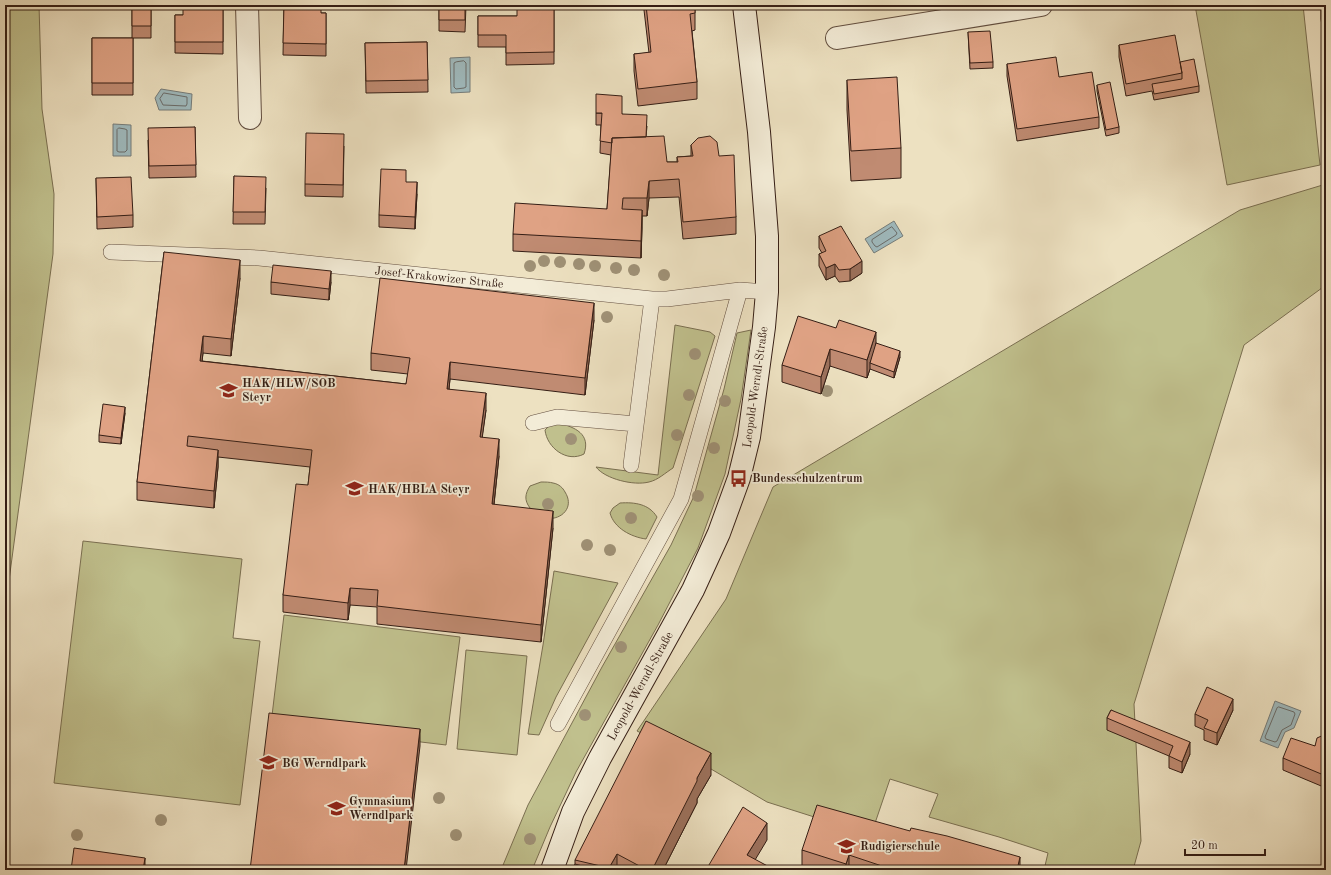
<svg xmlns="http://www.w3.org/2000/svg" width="1331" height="875" viewBox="0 0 1331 875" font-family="'Old Standard TT',serif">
	<rect width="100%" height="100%" fill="#ede1c1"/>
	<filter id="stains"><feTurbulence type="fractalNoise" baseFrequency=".005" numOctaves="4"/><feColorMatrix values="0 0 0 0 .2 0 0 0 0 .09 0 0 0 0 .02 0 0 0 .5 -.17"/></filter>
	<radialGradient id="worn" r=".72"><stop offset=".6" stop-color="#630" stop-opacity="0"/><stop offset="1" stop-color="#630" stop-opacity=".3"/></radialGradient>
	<path fill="#c0c08d" stroke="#7a6f51" d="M5 5H39L42 109 54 194 53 254 5 610Z
		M1195 5H1303L1320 165 1227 185Z
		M1326 184V285L1244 345 1134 704 1141 841 1133 870H1044L1048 853 999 837 929 817 938 794 890 779 871 835 767 802 689 756 637 731 726 599 773 487 1240 210Z
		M675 325 710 332 715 336 673 468C665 473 658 480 649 482 634 486 605 479 596 467L658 475Z
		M751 330 741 399 725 474 698 548 658 625 576 772 550 827 532 870H501L528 805 602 667 671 545 694 496 724 389 737 333Z
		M558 423C575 427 591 434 584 454 567 463 547 448 545 430L549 426Z
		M541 482C545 482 550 482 553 483 559 484 563 488 565 492 579 514 546 530 530 508 524 500 525 494 530 486Z
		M620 503C635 502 649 504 657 517L646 539C631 537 614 528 610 513L613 508Z
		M83 541 242 559 233 638 260 641 240 805 54 783Z
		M554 571 618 583 556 697 539 735 528 734 543 645Z
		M284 615 460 637 446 745 271 724Z
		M466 650 527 656 517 755 457 749Z"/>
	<path fill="#9fbabe" stroke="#757c7a" d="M470 57V92L451 93 450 58Z
		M161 89 192 94 191 110H159L155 98Z
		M113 124 131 125V156H113Z
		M894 221 903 236 874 253 865 239Z
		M1275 701 1301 711 1294 728 1285 732 1278 748 1260 741Z"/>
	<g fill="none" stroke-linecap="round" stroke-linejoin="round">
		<path stroke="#6a6c6a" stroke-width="1" d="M464 61 466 63V87L464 88 456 89 454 87V63L456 62Z
			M164 93 187 97V104L186 106 163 105 160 99Z
			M119 128 125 129 127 130V150L125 152H119L117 151V130Z
			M892 227 897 233 896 235 877 247 875 246 872 242V240Z
			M1279 707 1294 712 1295 714 1291 725 1282 730 1277 741 1275 742 1266 739 1265 737 1277 708Z"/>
		<defs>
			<path id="lane" d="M111 252 259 258 652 299H667L740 290 767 292
				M533 423 557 417 636 424
				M631 465 652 299
				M558 724 681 499 740 290"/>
			<path id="street" d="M247 5 250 118
				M837 38 1041 5"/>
			<path id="secondary" d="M552 870 573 812 600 758 693 590 719 533 739 478 749 437 764 327 767 292V236L759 132 744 5"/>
		</defs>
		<use href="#lane" stroke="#634f40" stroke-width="16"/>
		<use href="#street" stroke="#634f40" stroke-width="24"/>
		<use href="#secondary" stroke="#351e15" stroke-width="24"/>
		<use href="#lane" stroke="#f3ecd7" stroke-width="15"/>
		<use href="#street" stroke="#f3ecd7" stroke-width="22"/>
		<use href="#secondary" stroke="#f3ecd7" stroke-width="22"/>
	</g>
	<g fill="#9f9176">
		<circle cx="544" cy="261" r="6"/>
		<circle cx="560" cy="262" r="6"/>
		<circle cx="579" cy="264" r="6"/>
		<circle cx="530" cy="266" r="6"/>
		<circle cx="595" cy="266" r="6"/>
		<circle cx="616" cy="268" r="6"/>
		<circle cx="634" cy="270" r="6"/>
		<circle cx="664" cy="275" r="6"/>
		<circle cx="607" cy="317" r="6"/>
		<circle cx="695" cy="354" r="6"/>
		<circle cx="827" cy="391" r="6"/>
		<circle cx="689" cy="395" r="6"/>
		<circle cx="725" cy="401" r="6"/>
		<circle cx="677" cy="435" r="6"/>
		<circle cx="571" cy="439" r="6"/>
		<circle cx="714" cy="448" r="6"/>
		<circle cx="698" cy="496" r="6"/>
		<circle cx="548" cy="504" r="6"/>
		<circle cx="631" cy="518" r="6"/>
		<circle cx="587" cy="545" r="6"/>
		<circle cx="610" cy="550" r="6"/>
		<circle cx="621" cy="647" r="6"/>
		<circle cx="585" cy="715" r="6"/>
		<circle cx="439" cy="798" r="6"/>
		<circle cx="161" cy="820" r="6"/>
		<circle cx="77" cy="835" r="6"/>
		<circle cx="456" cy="835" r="6"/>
		<circle cx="530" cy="839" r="6"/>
	</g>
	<path fill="#c08b72" stroke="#351e15" d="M132 5H151V38H133V95H92V38H132Z
		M223 5V54L175 53V15H183Z
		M284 5 321 13H326V56L283 55Z
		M439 5H466L465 32 439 31Z
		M554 5V64L506 65V47H478V16H517Z
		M644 5H695V30L692 31 697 82V99L638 106 634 71V54L649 53 644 10Z
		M1326 6V54L1321 19V7Z
		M968 32 993 62V68L970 69Z
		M427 42 428 92 366 93 365 43Z
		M1119 45 1180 62 1199 86V92L1154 100 1152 91 1126 96 1119 57Z
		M1007 64 1059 77 1099 117V128L1017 141 1007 76Z
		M847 80 901 148V178L851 181 847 110Z
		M1097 85 1119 127V133L1106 136 1097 91Z
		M596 113 622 114 647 126 646 137 667 162H677V157L691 156V145L719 156 736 217V234L683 239 679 197 649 198 647 216H642V228L641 258 513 251V234L607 209 611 155 600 153 601 125H596Z
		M195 127 196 177 149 178 148 140Z
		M344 146 343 197 305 196V184Z
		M234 176 266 188 265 224H233Z
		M96 178 133 215V227L97 229Z
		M406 182 417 194 415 229 379 227V215Z
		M819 236 862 273 850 281 839 282 835 276 826 280 819 266V254L822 253 819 248Z
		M164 252 240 278 231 356 203 353 202 361 406 384 408 374 371 370V353L594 320 585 395 450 379 449 389 486 410 482 437 499 456 494 505 553 528 541 642 377 624V607L350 605 348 620 283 612V595L308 485 310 467 218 457V467L214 508 137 500V482Z
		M271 282H331L329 300 271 294Z
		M836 328 876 343 900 357 894 378 870 369 867 378 830 366 821 394 782 382V365Z
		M125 413 121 444 99 442V435Z
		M1111 710 1190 754 1182 773 1169 768V756L1107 730V718Z
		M1233 710 1217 745 1204 740V730L1195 726V714Z
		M1326 734V788L1283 770V758L1315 746Z
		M711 775 697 799V803L663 870H573L575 864V860Z
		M802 850 1020 870H802Z"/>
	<path fill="#9c715c" stroke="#351e15" d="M649 181V198L647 216V198Z
		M417 182V194L415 229V217Z
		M642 210V228L641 258V241Z
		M240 260V278L231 356V339Z
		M862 261V273L850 281V269Z
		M835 264V276L826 280V268Z
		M331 271V282L329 300V289Z
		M594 303V320L585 395V378Z
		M876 332V349L870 363V369L867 378V360Z
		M203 336V353L200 378V361Z
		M830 349V366L821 394V377Z
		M900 351V357L894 378V372Z
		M450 362V379L447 406V389Z
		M486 393V410L480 454V437Z
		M125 407V413L121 444V438Z
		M499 439V456L492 522V504Z
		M218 450V467L214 508V491Z
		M553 511V528L541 642V625Z
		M350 588V605L348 620V603Z
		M1233 699V710L1217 745V733Z
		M420 729V746L406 870H404Z
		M1190 742V754L1182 773V762Z
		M711 753V775L697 799V803L663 870H652L697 778Z
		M767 823V840L749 870 747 855Z
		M617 854V870H609V868Z
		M849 855V870H846V864Z
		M1020 857V870H1017Z
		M145 858V870H143Z"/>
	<path fill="#dfa284" stroke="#351e15" d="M132 5H151V26H132Z
		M183 5H223V42H175V15H183Z
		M284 5H321V13H326V44L283 43Z
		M439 5H465V20H439Z
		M517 5H554V52L506 53V35H478V16H517Z
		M646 5H695V13L690 14 697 82 638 89 634 54 651 52Z
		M1326 6V42L1321 7Z
		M990 31 993 62 970 63 968 32Z
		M1175 35 1182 73 1126 84 1119 45Z
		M92 38H133V83H92Z
		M427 42 428 80 366 81 365 43Z
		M1056 57 1059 77 1092 72 1099 117 1017 129 1007 64Z
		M1194 59 1199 86 1154 94 1152 84 1182 79V73L1180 62Z
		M897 77 901 148 851 151 847 80Z
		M1110 82 1119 127 1106 130 1097 85Z
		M596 94 622 96V114L647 115 646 137 612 138V143L600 141 602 113H596Z
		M195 127 196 165 149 166 148 128Z
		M306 133 344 134 343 185 305 184Z
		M664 136 667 162H678L677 157 693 156 691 145 698 138 710 136 717 142 719 156 734 155 736 217 683 222 679 179 649 181 647 198H623L622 209 642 210 641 241 513 234 515 203 607 209 612 138Z
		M381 169 406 170V182H417L415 217 379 215Z
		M234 176 266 177 265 212H233Z
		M131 177 133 215 97 217 96 178Z
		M841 226 862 261 850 269 839 270 835 264 826 268 819 254 826 251 819 236Z
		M164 252 240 260 231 339 203 336 200 361 406 384 410 358 371 353 380 278 594 303 585 378 450 362 447 389 486 393 480 437 499 439 492 504 553 511 541 625 377 606 378 590 350 588 348 603 283 595 296 484 308 485 312 450 188 436 187 446 218 450 214 491 137 482Z
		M273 265 331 271 329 289 271 282Z
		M798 316 836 328 839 320 876 332 867 360 830 349 821 377 782 365Z
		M876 343 900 351 894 372 870 363Z
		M103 404 125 407 121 438 99 435Z
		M1207 687 1233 699 1217 733 1204 728 1208 720 1195 714Z
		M1111 710 1190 742 1182 762 1169 756 1173 746 1107 718Z
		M269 713 420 729 404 870H250Z
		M646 721 711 753 697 778V781L652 870H647L617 854 609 868 575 860Z
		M1326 734V776L1283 758 1291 738 1315 746 1317 738Z
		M817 805 910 831 911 828 947 836 1020 857 1017 870H894L849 855 846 864 802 850Z
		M743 807 767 823 747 855 775 870H706Z
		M74 848 145 858 143 870H71Z
		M575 864 597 870H573Z"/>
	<defs>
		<symbol id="school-bare" viewBox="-9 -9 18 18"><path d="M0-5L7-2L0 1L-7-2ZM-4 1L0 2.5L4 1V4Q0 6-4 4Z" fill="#8f2418" stroke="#f3ecd7" stroke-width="2.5" paint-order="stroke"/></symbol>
		<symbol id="bus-bare" viewBox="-9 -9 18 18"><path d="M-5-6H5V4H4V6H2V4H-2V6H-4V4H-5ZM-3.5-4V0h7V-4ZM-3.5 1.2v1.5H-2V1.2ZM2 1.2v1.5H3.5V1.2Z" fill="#8f2418" stroke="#f3ecd7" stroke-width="2.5" paint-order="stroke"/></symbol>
	</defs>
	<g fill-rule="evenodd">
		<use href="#school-bare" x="216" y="378" width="25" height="25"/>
		<use href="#bus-bare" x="726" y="466" width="25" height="25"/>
		<use href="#school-bare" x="342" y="476" width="25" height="25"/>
		<use href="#school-bare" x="256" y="750" width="25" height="25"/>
		<use href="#school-bare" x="324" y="796" width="25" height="25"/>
		<use href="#school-bare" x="834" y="834" width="25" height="25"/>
	</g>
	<g text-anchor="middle" stroke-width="3.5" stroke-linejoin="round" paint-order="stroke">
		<g font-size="12" fill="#351e15" stroke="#f3ecd7">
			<text transform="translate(439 277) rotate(6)" y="4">Josef-Krakowizer Straße</text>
			<text transform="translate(755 387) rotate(-82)" y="4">Leopold-Werndl-Straße</text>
			<text transform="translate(640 686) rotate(-61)" y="4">Leopold-Werndl-Straße</text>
		</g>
		<g font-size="12" font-weight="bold" fill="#351e15" stroke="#f3ecd7" text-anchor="start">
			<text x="242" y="387">HAK/HLW/SOB<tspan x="242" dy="14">Steyr</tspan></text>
			<text x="752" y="482">Bundesschulzentrum</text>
			<text x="368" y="493">HAK/HBLA Steyr</text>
			<text x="282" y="767">BG Werndlpark</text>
			<text x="349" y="805">Gymnasium<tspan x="349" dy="14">Werndlpark</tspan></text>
			<text x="860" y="850">Rudigierschule</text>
		</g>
	</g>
	<rect width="1331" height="875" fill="none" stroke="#ede1c1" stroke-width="20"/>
	<rect x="6" y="6" width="1319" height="863" fill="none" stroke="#351e15" stroke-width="2"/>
	<rect x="10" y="10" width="1311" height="855" fill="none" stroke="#351e15"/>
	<path d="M1185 849v6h80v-6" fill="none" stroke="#351e15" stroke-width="2"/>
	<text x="1191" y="849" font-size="12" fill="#351e15" stroke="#f3ecd7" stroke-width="3" paint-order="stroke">20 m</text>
	<rect width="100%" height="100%" filter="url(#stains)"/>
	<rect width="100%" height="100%" fill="url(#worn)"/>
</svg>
